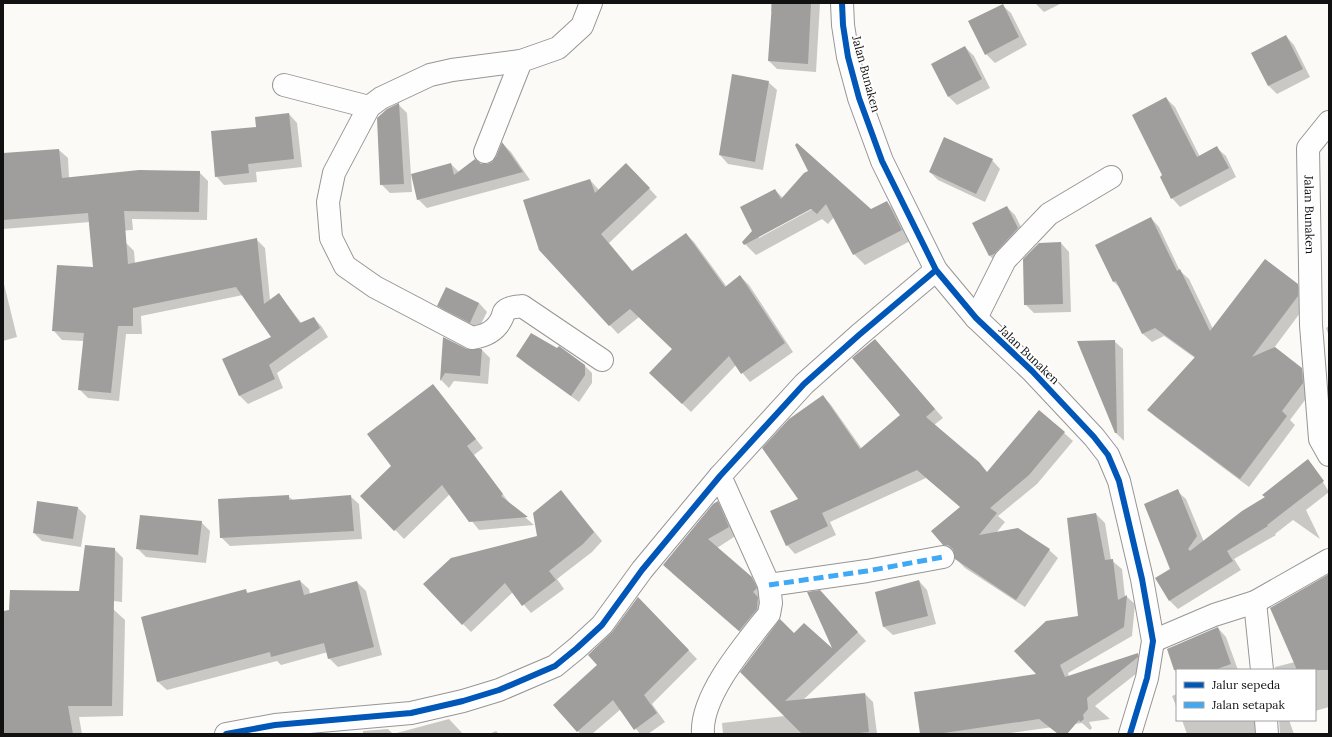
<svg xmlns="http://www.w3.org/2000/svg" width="1332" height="737" viewBox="0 0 1332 737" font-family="Lora,serif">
	<rect width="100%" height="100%" fill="#fcfaf7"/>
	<path fill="#0003" fill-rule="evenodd" d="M771 3H820L816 72 777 69 769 61 773 13 771 11Z
		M1035 3H1062L1044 12Z
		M1002 5 1011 13 1027 45 995 63 986 54Z
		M1286 36 1294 45 1310 77 1277 94 1269 86 1253 53Z
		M965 47 974 56 990 88 957 105 949 97Z
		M768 82 777 90 763 170 728 164 720 155Z
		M1166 98 1175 107 1200 157 1217 148 1226 156 1236 177 1180 207 1172 198 1164 176Z
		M399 105 407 113 412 192 390 193 381 184Z
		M289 114 297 123 302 167 256 172 257 182 224 185 216 176 257 128Z
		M503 144 511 152 530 180 427 208 418 199 451 164 459 172 480 165H487L493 163Z
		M59 150 68 158 69 178 199 172 208 181 207 220 132 219 133 230 99 232 90 222 3 229V175Z
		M992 160 1000 169 985 202 938 180 930 172Z
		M635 173 657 197 609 243 633 272 686 234 694 242 727 287 740 276 749 285 793 352 750 382 736 365 691 412 659 381 673 349 639 317 618 334 540 250 590 180 599 190Z
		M805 174 871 211 887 202 897 213 912 240 865 265 854 254 834 217 828 224 822 219 756 255 743 242 753 231 775 190 783 198ZM815 206 816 207 759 238V236Z
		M1007 207 1015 215 1026 237 998 264 990 256 974 224Z
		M1151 218 1159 227 1180 271 1189 279 1213 329 1297 285 1306 293V305L1274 348 1310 378 1311 392 1290 420 1295 425 1249 487 1157 418 1148 410 1195 358 1164 336 1152 342 1143 334 1122 290 1114 282Z
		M256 239 265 248 270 300 279 294 302 324 314 318 322 327 328 337 277 373 283 388 248 404 239 395 272 337 243 295 141 316 142 334H126L119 401 88 398 80 390 84 341 62 340 54 331 94 268 126 243 134 251 135 264Z
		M1061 243 1069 252 1071 312 1034 313 1025 304Z
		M3 280 17 337 3 341Z
		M447 288 479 303 487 312 478 330 447 314 438 305Z
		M1329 326V336L1326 328Z
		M444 339 466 350H482L490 358 488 384 454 381 449 388 441 380Z
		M875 340 943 418 934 425 990 476 1064 433 1073 441 1037 484 998 516 1005 522 996 533 1049 550 1058 558 1025 607 965 568 956 559 955 553 943 544 961 507 926 478 830 522 836 535 795 554 787 545 823 396 831 405 862 449 901 415Z
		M1114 341 1123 349 1124 441 1116 433Z
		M557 350 585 366 592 373V383L579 402 525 363 518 356Z
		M433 385 483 448 474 455 510 504 534 525 479 530 450 494 404 539 362 496 393 466Z
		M1321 479 1329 492 1306 510 1320 539 1293 520 1275 534 1276 535 1234 559 1241 570 1178 609 1170 601 1156 578 1172 569 1177 491 1186 499 1204 542 1266 498 1263 495Z
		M561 491 602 541 592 552 557 579 564 589 531 613 513 592 471 632 463 624 538 537Z
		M288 496 293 500 350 496 359 504 362 539 230 546 221 537Z
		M717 502 726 511 737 535 717 548 760 587 766 606 748 639 672 573Z
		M77 507 86 516 81 547 42 541 34 533Z
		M1096 514 1105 523 1111 560 1122 569 1125 597 1126 596 1135 604 1132 636 1068 673 1069 677 1138 654 1146 663V666L1095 706 1110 719 1089 722 1092 728 1090 730 1082 723 1003 734H921L1038 675 1079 617Z
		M201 522 210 531 206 563 146 557 137 548Z
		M114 549 123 558 122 602 89 598Z
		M1329 576V707L1315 711V670H1275V667L1295 662Z
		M300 581 309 589 310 594 357 582 366 591 382 655 338 667 329 658 328 652 281 665 277 661 167 690 158 682 142 618 245 590 249 594Z
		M919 581 927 590 936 624 893 635 884 627 876 593Z
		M638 598 697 659 652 704 665 722 648 734H640L621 709 592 734H581L578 731 598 665 613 633Z
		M828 600 866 641 803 700 865 694 873 702 877 734H723L722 723 785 716 742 672 794 634 835 652Z
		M113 609 125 620 123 716 79 717 82 734H3V624Z
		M1218 628 1226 637 1238 670H1177V676L1168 649Z
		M1177 694V708L1172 696Z
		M449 719 463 734H363V731L388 729 393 734Z
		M1182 720H1266L1262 734H1187Z
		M1279 720H1289L1294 734H1280Z
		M496 731 499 734H489Z"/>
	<path fill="#a09e9c" d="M772 3H811L808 64 768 61Z
		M1003 4 1019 37 985 55 968 21Z
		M1286 35 1303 69 1268 86 1251 53Z
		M965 46 982 79 948 97 931 64Z
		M732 74 769 81 755 162 719 155Z
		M1166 97 1197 157 1217 146 1229 168 1171 199 1160 177 1162 175 1132 115Z
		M399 103 404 184 380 185 377 118 387 109Z
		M289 113 294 159 248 164 249 173 215 177 211 131 256 127 255 117Z
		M944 137 993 159 976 194 929 172Z
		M502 142 523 172 417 200 411 174 451 163 454 175 475 159 481 164H487L492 162 496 157Z
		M797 143 871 209 887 201 902 230 853 255 826 204 817 214 811 209 744 245 742 242 752 231 740 207 775 189 781 199 804 173 808 171 795 145Z
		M59 149 62 178 139 170 200 171 199 212 124 211 128 264 257 238 264 304 279 293 300 323 314 317 320 328 269 365 275 379 239 396 222 359 271 337 236 287 133 308V326H118L111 393 78 390 84 333 52 331 57 265 93 267 88 213 3 220V153Z
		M626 163 650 188 601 234 632 271 686 233 725 287 740 275 785 343 741 374 729 356 682 404 649 373 672 349 630 309 609 326 539 250 523 200 590 179 595 193Z
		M1007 206 1018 228 994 254 989 256 972 223Z
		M1151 217 1177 271 1180 269 1210 331 1265 259 1298 284V296L1252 357 1275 347 1302 368 1303 383 1282 411 1287 416 1240 479 1147 410 1195 357 1155 328 1142 334 1116 281 1113 282 1095 245Z
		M1061 242 1063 304 1024 305 1023 259 1039 243Z
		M446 287 479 303 470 323 437 306Z
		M531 333 557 348 559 346 585 365V375L571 396 516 356Z
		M443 337 467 349H482L480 376 445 373 440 381Z
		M875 339 935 409 926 417 979 462 987 472 1039 410 1065 432 1029 475 990 508 997 513 979 535 1018 528 1050 549 1016 600 955 559 953 549 948 545H943L931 531 960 507 917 470 822 513 828 526 786 546 770 511 798 499 762 448 789 419 823 395 860 449 900 415 852 358Z
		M1115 340 1117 433H1115L1077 341Z
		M433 384 476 439 467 446 503 494 501 496 528 517 469 522 442 485 394 531 360 496 391 466 367 434Z
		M1308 459 1324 481 1267 525 1268 526 1227 551 1233 561 1169 601 1155 578 1170 569 1144 504 1178 489 1197 536 1188 549 1190 551 1242 511 1265 497 1262 495Z
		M561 490 594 532 583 544 549 571 556 580 522 606 505 583 462 625 423 584 451 558 537 536 533 513Z
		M289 495V500L351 495 354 531 220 538 218 499Z
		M37 501 78 507 73 539 33 533Z
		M718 501 729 527 708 539 752 577 757 588 753 592 758 597 757 609 739 631 663 565 713 504Z
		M1096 513 1105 560 1113 559 1118 600 1127 595 1124 627 1060 665 1065 677 1138 653V657L1087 698 1088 709 1083 715 1084 719 1080 722 1079 720 1067 734H1058L1039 719 937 734H920L914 692 1036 674 1014 651 1046 621 1078 616 1067 518Z
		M140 515 202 521 198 555 136 549Z
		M85 545 115 548 112 706H68L73 734H3V611L9 610 10 590 79 591Z
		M1329 574V670H1297L1270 608Z
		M300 580 304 595 357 581 374 647 328 659 324 643 271 657 270 652 157 682 141 617 246 589 247 593Z
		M919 580 928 616 883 627 875 592Z
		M820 590 858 632 785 701 865 693 869 732 850 734H802L740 672 780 619 794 633 804 623 832 648 807 592Z
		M638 597 689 650 644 695 657 713 634 730 613 700 577 732 553 705 597 665 588 655 612 632Z
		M1218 627 1231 664 1214 670H1174L1167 649Z"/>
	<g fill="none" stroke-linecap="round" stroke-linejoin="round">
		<defs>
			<g id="minor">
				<path d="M842 3 843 25 848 57 859 98 882 161 936 270 976 318 1032 371 1094 437 1108 455 1119 481 1142 579 1153 641 1147 678 1130 734"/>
				<path d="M521 61 452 70 430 75 381 98 369 107 334 173 328 202 331 238 345 266 375 287 472 338C486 336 496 331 502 318 503 316 503 314 504 312 508 307 516 307 522 306L602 360"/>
				<path d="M284 85 369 107"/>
				<path id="s1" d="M1329 122 1308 148 1311 325 1320 439 1329 455"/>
				<path d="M485 152 521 61 558 48 582 26 591 3"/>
				<path d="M976 318 1005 260 1049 214 1111 177"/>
				<path d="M769 585 867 571 943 557"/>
				<path d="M1255 602 1262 670"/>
				<path d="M1153 641 1214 615 1255 602 1329 560"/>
				<path d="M1266 720 1267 734"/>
				<path d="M226 734 275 725 411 713 463 701 499 690 555 666 577 648 602 625 642 570 720 476 804 384 859 335 936 270"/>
				<path d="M703 734C700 696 746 643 769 614L771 603 769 585 720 476"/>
			</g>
		</defs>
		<use href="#minor" stroke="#979695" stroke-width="24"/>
		<use href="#minor" stroke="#fffefe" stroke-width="22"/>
		<path stroke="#3fa9f5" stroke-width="5" stroke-dasharray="10 5" stroke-linecap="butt" d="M769 585 867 571 943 557"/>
		<defs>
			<path id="cycleway" d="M842 3 843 25 848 57 859 98 882 161 936 270 976 318 1032 371 1094 437 1108 455 1119 481 1142 579 1153 641 1147 678 1130 734
				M226 734 275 725 411 713 463 701 499 690 555 666 577 648 602 625 642 570 720 476 804 384 859 335 936 270"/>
		</defs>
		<use href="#cycleway" stroke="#fff" stroke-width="8"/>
		<use href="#cycleway" stroke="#0057b8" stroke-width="6"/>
	</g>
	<g text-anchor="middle" stroke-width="4" stroke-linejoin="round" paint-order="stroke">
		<g font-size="12" fill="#111" stroke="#fff">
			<text transform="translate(866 74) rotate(75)" y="4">Jalan Bunaken</text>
			<text dy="4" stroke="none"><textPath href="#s1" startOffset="100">Jalan Bunaken</textPath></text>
			<text transform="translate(1029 355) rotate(44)" y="4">Jalan Bunaken</text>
		</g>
	</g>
	<rect width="1332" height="737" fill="none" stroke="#111111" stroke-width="8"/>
	<rect x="1176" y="669" width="140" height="52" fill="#ffffff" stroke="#a0a0a0"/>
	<rect x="1184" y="682" width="20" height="6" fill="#0057b8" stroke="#a0a0a0"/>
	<text x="1212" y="689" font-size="12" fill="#111111">Jalur sepeda</text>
	<rect x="1184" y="702" width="20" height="6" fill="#3fa9f5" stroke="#a0a0a0"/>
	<text x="1212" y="709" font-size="12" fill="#111111">Jalan setapak</text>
</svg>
